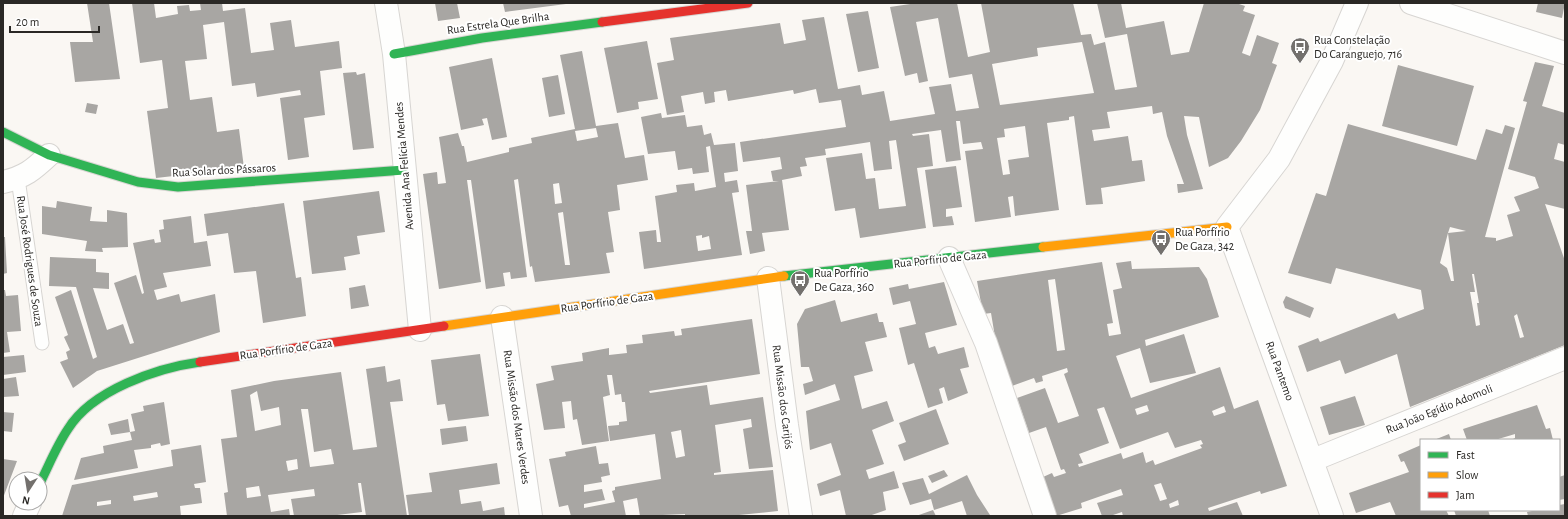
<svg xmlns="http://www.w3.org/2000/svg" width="1568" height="519" viewBox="0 0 1568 519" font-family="'Alegreya Sans',sans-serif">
	<rect width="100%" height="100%" fill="#faf7f3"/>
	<path fill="#a8a6a3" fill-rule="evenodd" d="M87 3H109L120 79 75 82 70 42H93Z
		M132 3H154L156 18 178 14 177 6 189 5 190 11 201 10 200 3H222L223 11 245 8 251 53 274 50 270 23 291 20 295 47 339 41 342 68 320 71 325 115 304 118 309 157 288 160 280 98 301 95 300 90 257 97 255 83 232 86 224 22 203 25 207 59 185 61 190 100 212 97 217 132 239 129 244 168 156 178 147 111 168 108 162 60 140 63Z
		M435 3H457L460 18 438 21Z
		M503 3H566V4L505 12Z
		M917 3H957L968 57 990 52 981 3H1073L1081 35 1091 34 1094 45 1105 42 1115 90 1137 87 1127 34 1105 38 1097 3H1121L1126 28 1164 21 1171 55 1189 52 1204 3H1236L1245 6 1243 11 1255 15 1242 53 1250 56 1257 35 1279 43 1272 63 1277 65 1260 110 1241 141 1228 158 1209 167 1199 117 1184 116 1187 135 1203 189 1178 193 1177 184H1184L1167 136 1162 112 1153 114 1152 106 1107 112 1110 128 1092 130 1094 141 1128 136 1132 161 1142 160 1145 181 1101 188 1103 204 1086 205 1074 116 1069 117V120L1047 123 1059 210 1015 216 1013 196 1008 197 1011 217 975 222 965 151 983 149 981 142 963 144 960 121H956L961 160 946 162 941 130 912 134 913 136 929 134 933 166 917 168 926 228 860 238 855 208 835 211 826 158 862 153 866 179 875 178 879 209 906 206 896 140 889 141 892 169 874 171 870 142 825 149 826 155 805 158 807 166 800 167 802 176 782 180 789 230 762 233 765 251 750 254 746 231H752L746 185 779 181H773L771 171 782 169 780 157 743 162 740 142 846 127 841 100 819 103 816 89 794 94 793 90 728 101 726 90 714 92 715 102 705 104 703 92 681 96 684 112 667 115 657 63 674 60 670 38 780 23 784 44 806 40 802 20 824 17 838 89 860 85 862 95 884 91 890 121 935 114 929 87 951 84 956 111 979 108 972 74 949 78 938 18 916 22 928 81 919 83 917 73 905 76 890 7ZM1082 42 1094 93 1000 105 992 64 1038 56 1037 48ZM1025 126 1029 157 1008 160 1010 174 1003 175 997 138 1005 137 1004 129Z
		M1538 3H1565L1562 18 1536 12Z
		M868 11 879 68 858 72 846 14Z
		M647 41 658 99 638 102 639 109 617 113 604 48Z
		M582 51 596 126 618 123 625 158 644 155 648 180 617 185 620 210 608 212 614 252 606 253 610 273 535 282 532 266 530 267 518 179 514 180 527 277 511 279 510 272 503 273 505 286 486 289 471 180H467L481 282 439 289 423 174 437 172 438 184 446 183 439 137 458 133 462 146H464L467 162 509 152V148L532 143 531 138 575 129 560 55ZM596 128 598 137 577 141 575 131ZM559 183 562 203 555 204 553 184ZM563 212 570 265H565L558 213Z
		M492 58 507 137 492 140 487 118 482 119 484 125 461 130 449 67Z
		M1535 62 1554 66 1542 106 1565 113V145L1558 143 1554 159 1565 162V209L1545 204 1565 261V345L1410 407 1397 354 1345 374 1340 360 1307 372 1298 346 1318 338 1320 342 1395 313 1398 319 1424 309 1421 290 1336 268 1331 284 1288 273 1316 193 1326 196 1348 124 1476 160 1486 129 1502 134 1505 125 1515 128 1485 237 1496 238V241L1513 236 1507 215 1520 211 1514 197 1539 188 1535 177 1508 169 1527 102 1523 101ZM1450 227 1466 231 1448 233 1454 281H1451L1447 268 1440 263 1448 233ZM1472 274H1474L1479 303H1477L1480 325 1476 326 1470 292H1475ZM1517 314 1524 337 1520 338 1514 316Z
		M1398 65 1474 86 1457 146 1382 126Z
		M356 72 357 75 365 73 374 148 353 150 343 73Z
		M558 75 565 114 549 117 542 78Z
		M87 103 98 105 96 114 85 112Z
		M661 113 662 118 685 115 687 127 702 125 704 135 711 133 714 145 735 143 738 171 724 173 725 182 737 180 739 192 732 193 742 255 644 269 639 232 656 230 657 242H661L655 196 677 192 676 185 694 183 695 191 716 187 710 146 706 147 709 172 693 174 692 168 678 170 675 151 648 154 641 117ZM702 235V238L709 236 711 249 698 251 696 236Z
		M956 166 962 207 946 209V217L952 216 954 225 933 227 925 170Z
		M379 191 385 232 357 236 360 254 344 257 346 270 312 274 303 201Z
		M57 201 92 207 90 221 107 222V210L127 213 128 247 102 248 103 252 85 251 87 241 42 234V206L56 208Z
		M284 203 296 278 301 277 306 316 263 323 256 271 234 273 228 233 207 236 204 214Z
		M191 216 194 243 207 241 211 266 163 273 167 287 154 290 157 300 179 294 181 302 215 294 220 332 97 371 73 388 60 362 68 359 66 352 70 350 64 337 68 335 55 297 71 290 93 359 97 357 76 287 49 286 50 257 96 259V272L109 273V289L93 288 107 330 123 324 130 344 134 343 114 283 136 275 142 294 144 293 133 243 154 239 155 243 161 242 159 230 164 229 163 220Z
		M3 237H5L7 273 3 274Z
		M1131 261 1132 269 1199 267 1207 279 1219 317 1145 340 1146 346 1184 334 1196 373 1150 383 1140 348 1116 356 1131 398 1220 367 1234 409 1258 400 1287 486 1261 494 1260 491 1208 508 1209 511 1237 502 1243 516H1123L1122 512 1110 516H1102L1097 503 1123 495 1121 489 1081 503 1082 508 1056 516 1043 477 1052 473 1054 477 1066 473 1064 469 1061 470 1046 427 1029 433 1017 398 1045 388 1058 423 1079 416 1064 374 1068 372 1067 368 1042 376 1043 381 1036 383 1034 378 1012 386 1013 391 996 343 991 313 983 314 977 281 1102 262 1113 323 1107 324 1109 336 1121 334 1113 290 1122 288 1116 263ZM1055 279 1065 350 1057 351 1048 280ZM1147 405 1149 411 1137 415 1135 409ZM1224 406 1226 412 1214 416 1212 411ZM1104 407 1120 449 1168 432 1175 448 1201 440 1203 444 1200 445 1202 448 1155 465 1153 460 1146 463 1143 452 1123 459 1121 453 1079 467 1078 464 1083 463 1079 454 1109 443 1097 409ZM1161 483 1167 499 1160 501 1154 485ZM1178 500 1179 505 1170 508 1169 504Z
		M944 282 957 325 925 333 929 348 935 346 938 354 964 347 969 367 960 369 968 393 948 401 944 387 939 389 943 403 928 408 914 363 908 365 899 328 916 324 910 301 893 305 889 288 908 284 909 289Z
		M365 285 369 306 351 309 349 288Z
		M3 290H5L6 296 18 295 21 331 7 332 10 352 3 353Z
		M1286 296 1314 308 1310 318 1285 308 1283 302Z
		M835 300 841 322 877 313 879 322H883L887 337 865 342 873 371 854 376 862 409 887 401 894 421 872 430 884 464 866 470 869 479 894 471 899 488 883 492 886 510 869 516H846L840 490 820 496 817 484 841 475 831 443 810 450 806 411 840 400 835 384 805 395 803 384 813 381 809 367H801L797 324 805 309Z
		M752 319 760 374 649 391 650 393 707 385 710 405 763 397 773 467 749 469 743 429 752 427 751 419 715 425 721 472 714 473V475L773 470 778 511 729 516H685V514L640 516 637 498 623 501 626 516H571L568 505 559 507 549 459 566 456 565 452 596 446 599 464 608 463 610 475 601 477 602 482 584 485V492L602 489 605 500 584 504V508L615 502 612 491 615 490V487L661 479 655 434 610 441 608 426 619 425V422L627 421 625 402H622L621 394 615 395 612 375H607L610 395 603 397 609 441 582 445 577 419 573 420 571 401 562 402 565 428 544 430 536 384 554 380 551 366 583 361 582 353 609 348V355L627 353 626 345 643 343 642 335 674 331 675 336 682 335 681 329ZM681 430 685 456 676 458 671 432Z
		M480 354 489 416 448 421 445 404 437 405 431 360Z
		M24 355 26 372 3 375V357Z
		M385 366 387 382 400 379 403 401 390 402 407 516H366L361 483H358L362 512 329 516H294L291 499 315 496 314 489 268 495 271 512 289 509 290 516H227L224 493 228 492 221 439 237 437 231 390 274 381 341 372 353 450 377 447 366 369ZM257 391 261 411 279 407 281 425 255 431 250 395ZM301 409H308L314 452 331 449 334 464 310 467ZM297 459 298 469 288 471 286 461ZM259 486 261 496 247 498 246 488Z
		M16 377 19 396 3 397V379Z
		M1355 396 1365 425 1329 435 1320 407Z
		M164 402 170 444 161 446 160 443 151 445V448L134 450 138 468 74 480 81 458 104 453 103 446 132 440 130 432 135 431 131 414 144 411 143 406Z
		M1537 405 1546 429 1550 428 1553 440H1511L1515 438V434L1495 440H1467L1463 429Z
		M936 409 949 444 904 461 898 445 906 442 899 423Z
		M3 412 14 413 12 432 3 431Z
		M128 419 130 432 111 435 108 424Z
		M466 426 468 441 442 445 440 429Z
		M1449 434 1451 440H1434Z
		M201 445 206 482 194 484 195 488H200L202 503 180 506 181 516H62L72 485 173 466 171 450ZM157 492 158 497 134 501 133 496ZM111 500V504L97 506V502Z
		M1421 445V510H1446L1449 516H1396L1390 502 1356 513 1349 493 1409 472 1404 461 1401 462 1398 455Z
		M3 459 17 461 3 498Z
		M497 463 500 484 459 490 461 504 481 501 483 511 504 507 505 516H409L406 495 432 492 429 473Z
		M944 470 948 476 932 483 928 476Z
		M967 475 977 495 990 515 967 516 962 501 934 510 931 499 910 505 902 483 923 478 929 494Z
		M1565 475V499L1559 500V477Z
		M1565 504V516H1528L1527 512 1537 510H1559V505Z
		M933 510 936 516H916Z
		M1454 510H1488L1490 516H1456Z"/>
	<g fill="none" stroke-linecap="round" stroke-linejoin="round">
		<defs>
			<path id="lane" d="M18 179 42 343"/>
			<path id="street" d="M386 3 394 54 420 330
				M1411 3 1565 53
				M3 182C25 177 33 170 49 155
				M949 258 986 343 1045 516
				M768 278 787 425 801 516
				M502 317 531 516
				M1313 460 1565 358
				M24 516 30 503
				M1332 516 1227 227 1279 159 1332 61 1357 3"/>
			<path id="fast" d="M394 54 482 38 602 22
				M3 132 49 155 138 182 178 187 404 170
				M784 276 1043 247
				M40 483C49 465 57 445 68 429 92 390 157 368 200 362"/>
			<path id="slow" d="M1043 247 1227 227
				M444 326 784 276"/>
			<path id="jam" d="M602 22 748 3
				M200 362 444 326"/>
		</defs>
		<use href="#lane" stroke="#d7d5d2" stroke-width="15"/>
		<use href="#street" stroke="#d7d5d2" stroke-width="24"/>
		<use href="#fast" stroke="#d7d5d2" stroke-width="11"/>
		<use href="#slow" stroke="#d7d5d2" stroke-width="11"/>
		<use href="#jam" stroke="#d7d5d2" stroke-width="11"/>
		<use href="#lane" stroke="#fefefd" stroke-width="13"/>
		<use href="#street" stroke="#fefefd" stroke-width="22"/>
		<use href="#fast" stroke="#30b455" stroke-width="9"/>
		<use href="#slow" stroke="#ff9f0a" stroke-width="9"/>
		<use href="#jam" stroke="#e5322d" stroke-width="9"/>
	</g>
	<defs>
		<symbol id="bus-pin" viewBox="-11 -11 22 30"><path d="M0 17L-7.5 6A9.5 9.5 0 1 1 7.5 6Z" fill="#73706d" stroke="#fff"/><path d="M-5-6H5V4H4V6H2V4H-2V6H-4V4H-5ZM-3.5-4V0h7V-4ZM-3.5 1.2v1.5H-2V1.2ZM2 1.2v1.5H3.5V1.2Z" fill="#fff"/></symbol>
	</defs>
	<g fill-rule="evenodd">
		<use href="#bus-pin" x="1289" y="36" width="22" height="30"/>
		<use href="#bus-pin" x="1150" y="228" width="22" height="30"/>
		<use href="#bus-pin" x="789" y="269" width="22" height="30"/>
	</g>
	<g text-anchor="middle" stroke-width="4" stroke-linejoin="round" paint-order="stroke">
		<g font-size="12" fill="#2a2825" stroke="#fff">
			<text transform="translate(498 23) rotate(-8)" y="4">Rua Estrela Que Brilha</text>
			<text transform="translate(404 166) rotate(-95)" y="4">Avenida Ana Felícia Mendes</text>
			<text transform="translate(224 170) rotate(-3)" y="4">Rua Solar dos Pássaros</text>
			<text transform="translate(940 259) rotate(-6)" y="4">Rua Porfírio de Gaza</text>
			<text transform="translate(30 261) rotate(82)" y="4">Rua José Rodrigues de Souza</text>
			<text transform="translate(607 302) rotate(-8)" y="4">Rua Porfírio de Gaza</text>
			<text transform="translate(286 349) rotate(-8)" y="4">Rua Porfírio de Gaza</text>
			<text transform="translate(1280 371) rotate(70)" y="4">Rua Pantemo</text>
			<text transform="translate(783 397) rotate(83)" y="4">Rua Missão dos Carijós</text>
			<text transform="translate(1439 409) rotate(-22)" y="4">Rua João Egídio Adomoli</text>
			<text transform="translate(517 417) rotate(82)" y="4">Rua Missão dos Mares Verdes</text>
		</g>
		<g font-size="12" fill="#2a2825" stroke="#fff" text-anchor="start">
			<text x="1314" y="44">Rua Constelação<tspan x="1314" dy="14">Do Caranguejo, 716</tspan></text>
			<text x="1175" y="236">Rua Porfírio<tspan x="1175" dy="14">De Gaza, 342</tspan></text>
			<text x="814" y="277">Rua Porfírio<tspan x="814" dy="14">De Gaza, 360</tspan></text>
		</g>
	</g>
	<rect width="1568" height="519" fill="none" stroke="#2a2825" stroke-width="8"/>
	<rect x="1420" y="439" width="140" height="72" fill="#ffffff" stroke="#aaa9a8"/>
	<rect x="1428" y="452" width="20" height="6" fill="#30b455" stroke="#aaa9a8"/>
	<text x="1456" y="459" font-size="12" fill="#2a2825">Fast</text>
	<rect x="1428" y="472" width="20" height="6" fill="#ff9f0a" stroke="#aaa9a8"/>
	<text x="1456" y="479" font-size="12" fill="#2a2825">Slow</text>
	<rect x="1428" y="492" width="20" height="6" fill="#e5322d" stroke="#aaa9a8"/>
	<text x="1456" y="499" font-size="12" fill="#2a2825">Jam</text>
	<g transform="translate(28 491) rotate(192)"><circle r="19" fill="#ffffff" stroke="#aaa9a8"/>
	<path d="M0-3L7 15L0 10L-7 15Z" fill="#73706d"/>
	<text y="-6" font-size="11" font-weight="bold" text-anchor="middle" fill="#2a2825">N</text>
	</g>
	<path d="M10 26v6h89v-6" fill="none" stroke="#2a2825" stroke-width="2"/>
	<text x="16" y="26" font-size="12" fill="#2a2825" stroke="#ffffff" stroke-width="3" paint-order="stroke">20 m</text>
</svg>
